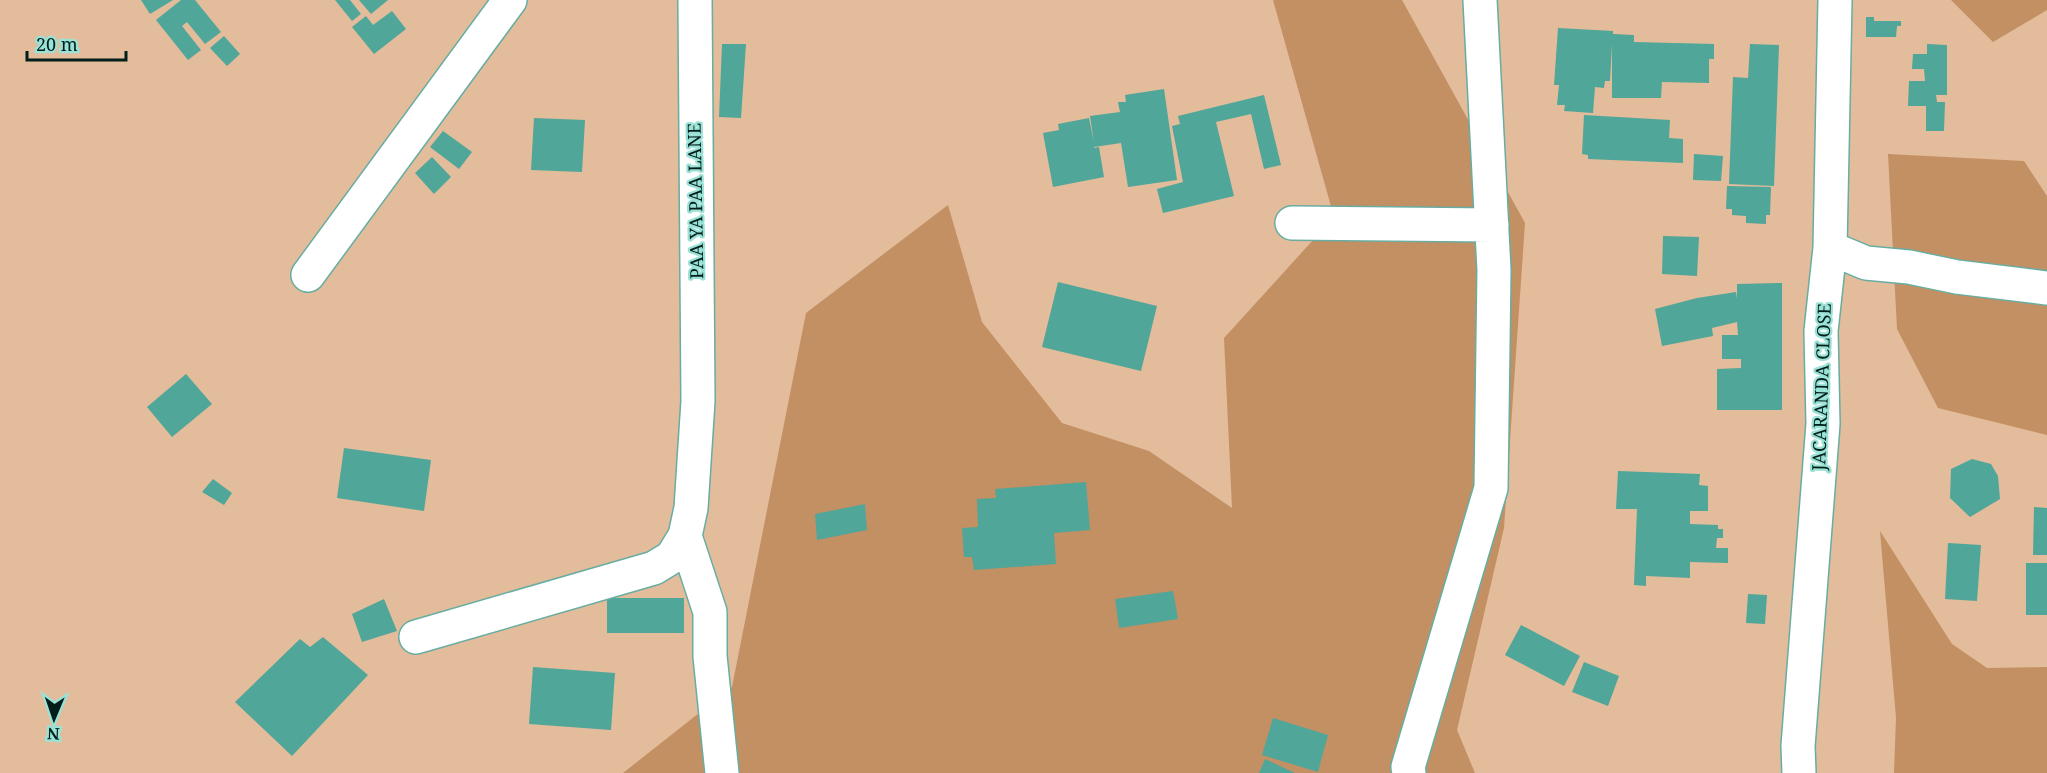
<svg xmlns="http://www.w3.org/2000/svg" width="2047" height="773" viewBox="0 0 2047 773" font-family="'Noto Serif',serif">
	<rect width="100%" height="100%" fill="#9be2d6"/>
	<path fill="#e2bc9b" d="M0 0H2047V773H0Z"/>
	<path fill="#c39063" d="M1273 0H1402L1525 223 1504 528 1457 730 1475 773H623L732 687 806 313 948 205 982 322 1062 423 1149 451 1232 508 1224 338 1334 217Z
		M1951 0H2047V10L1993 42Z
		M1888 154 2024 161 2047 196V435L1938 408 1897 329Z
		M1880 531 1952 644 1987 668 2047 667V773H1894L1896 718Z"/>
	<path fill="#4fa699" d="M141 0H173L150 14Z
		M181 0H195L221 32 205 44 187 22 182 26 201 50 188 60 156 20Z
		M335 0H350L361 14 352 21Z
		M359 0H388L371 14Z
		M392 11 406 29 374 54 352 27 366 16 373 25Z
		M1866 17H1874V21H1901V26H1897L1896 37H1866Z
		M1558 28 1613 31V34L1634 35V42L1714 44V59H1709V83L1662 82 1661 98H1612V44L1610 81H1605L1604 88 1595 87 1593 113 1564 111 1565 105H1557L1559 85H1554Z
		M224 36 240 54 227 66 210 48Z
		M722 44H746L741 118 719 117Z
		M1750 44 1779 45 1774 186 1729 184 1733 77 1748 78Z
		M1927 44 1947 45V95H1936L1937 102H1945L1944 131H1926V106H1908L1909 81H1925L1924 69H1912L1913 54H1927Z
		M1164 89 1177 180 1128 187 1121 143 1094 147V148L1099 147 1104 177 1053 187 1043 133 1059 130 1058 124 1089 118 1094 143 1090 116 1120 112 1118 102H1126L1125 95Z
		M1264 95 1281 165 1264 169 1251 114 1216 122 1234 196 1163 213 1157 189 1183 182 1172 126 1180 124 1178 116Z
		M1584 115 1670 120 1669 138 1683 139V163L1588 159V155L1582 154Z
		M534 118 585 120 582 172 531 170Z
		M443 131 472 152 459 169 430 147Z
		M1694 154 1723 156 1721 181 1693 180Z
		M432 157 451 177 434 194 415 173Z
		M1727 186 1771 187 1770 215H1766V224L1746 223V216L1732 215V209H1726Z
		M1663 236 1699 237 1697 276 1662 274Z
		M1058 282 1157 306 1141 371 1042 347Z
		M1782 283V410H1717V369L1741 368V359H1722V335H1738L1737 322 1712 328 1713 336 1662 346 1655 309 1697 298 1736 292 1737 299V284Z
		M186 374 212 404 172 437 147 407Z
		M344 448 431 460 424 511 337 498Z
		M1972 459 1991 464 1998 476 2000 499 1970 517 1950 498 1951 469Z
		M1618 471 1700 474 1699 485 1708 486V511H1690V524L1718 525V529H1723V538H1717L1716 548H1728V563L1690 562V578L1646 576V586L1634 585 1637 509H1616Z
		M213 479 232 493 224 505 202 492Z
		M1086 482 1090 530 1054 533 1056 564 974 570 972 557H964L962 528 978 527 977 499 996 498 995 489Z
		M865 504 867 530 817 540 815 514Z
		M2034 507 2047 508V555H2033Z
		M1948 543 1981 545 1977 601 1945 599Z
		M2026 563H2047V615H2026Z
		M1173 591 1178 619 1119 628 1115 599Z
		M1748 594 1767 595 1765 624 1746 623Z
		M607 598H684V633H607Z
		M384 599 397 631 362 642 352 614Z
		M1521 625 1580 656 1564 686 1505 655Z
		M323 637 368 675 292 756 235 702 300 639 310 647Z
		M1584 662 1619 676 1608 706 1572 692Z
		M533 667 615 673 611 730 529 724Z
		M1273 718 1328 735 1318 772 1262 755Z
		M1265 759 1295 773H1259Z"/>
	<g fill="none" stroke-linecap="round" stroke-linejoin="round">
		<defs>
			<path id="minor" d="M1292 223 1492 225
				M1830 248 1866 263 1909 267 1957 277 2047 288
				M308 275 510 0
				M685 536 710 612V656L722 773
				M416 637 654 568 672 557 685 536 691 508 698 401 695 0
				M1409 773 1408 767 1491 488 1494 270 1480 0
				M1799 773 1798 746 1823 424 1821 331 1830 248 1835 0"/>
		</defs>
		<use href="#minor" stroke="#67ada2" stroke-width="36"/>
		<use href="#minor" stroke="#fff" stroke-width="33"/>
	</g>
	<g text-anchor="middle" stroke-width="4.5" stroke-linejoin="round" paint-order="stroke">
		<g font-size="18" fill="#011e1a" stroke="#9be2d6">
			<text transform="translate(696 201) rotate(-91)" y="6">PAA YA PAA LANE</text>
			<text transform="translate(1822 387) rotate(-88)" y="6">JACARANDA CLOSE</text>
		</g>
	</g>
	<g transform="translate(54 719) rotate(182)" stroke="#9be2d6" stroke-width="4.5" paint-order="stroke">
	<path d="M0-4.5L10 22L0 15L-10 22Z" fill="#011e1a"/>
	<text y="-9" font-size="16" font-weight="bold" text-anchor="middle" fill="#011e1a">N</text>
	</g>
	<path d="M27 51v9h99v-9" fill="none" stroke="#011e1a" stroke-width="3"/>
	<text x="36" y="51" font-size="18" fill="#011e1a" stroke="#9be2d6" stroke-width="4.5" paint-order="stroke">20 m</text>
</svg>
